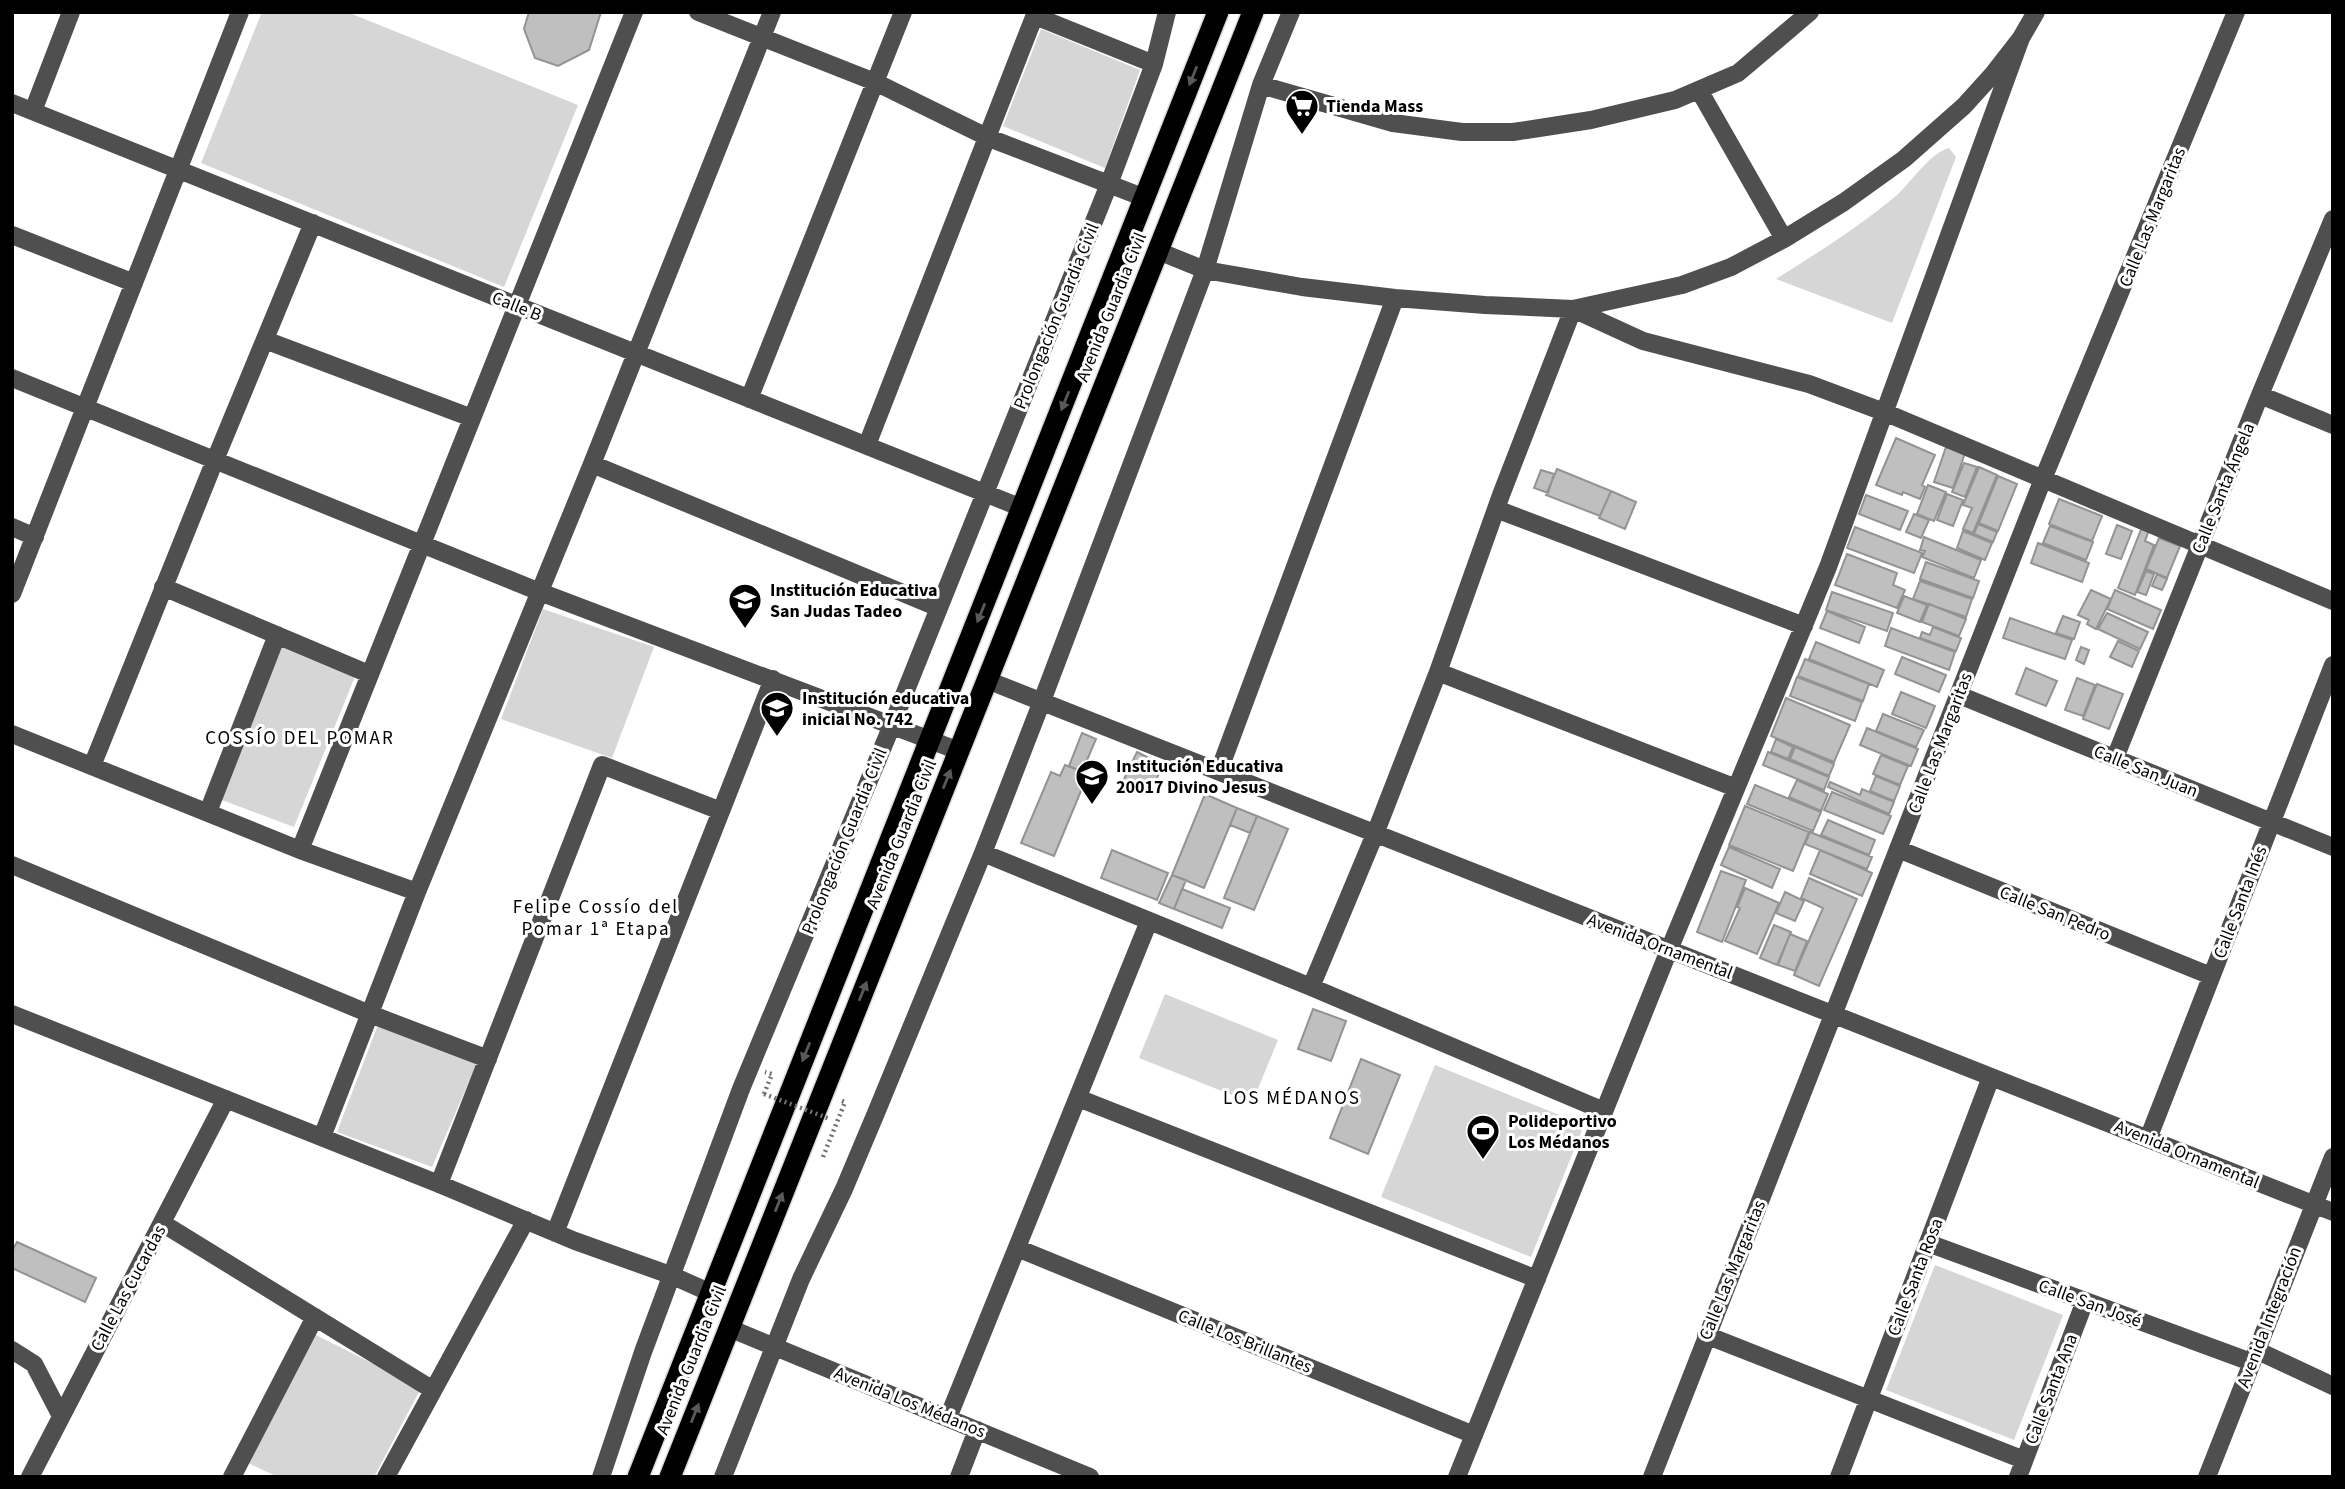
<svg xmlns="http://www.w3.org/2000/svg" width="2345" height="1489" viewBox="0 0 2345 1489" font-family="'Source Sans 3',sans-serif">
	<rect width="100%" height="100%" fill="#fff"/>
	<path fill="#d6d6d6" d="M262 12H347L578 105 504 287 201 163Z
		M1041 29 1140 70 1105 168 1003 126Z
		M1949 148 1956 157 1892 323 1776 279C1817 253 1859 227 1897 195 1912 181 1930 153 1949 148Z
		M543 609 654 647 612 758 501 719Z
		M281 642 356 674 294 827 219 799Z
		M1165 994 1278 1040 1252 1103 1139 1058Z
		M379 1022 477 1063 432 1167 337 1132Z
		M1435 1065 1584 1125 1531 1257 1381 1197Z
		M1935 1265 2063 1315 2014 1440 1886 1390Z
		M314 1334 421 1388 374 1477H278L248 1463Z"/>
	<path fill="#bfbfbf" stroke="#939393" stroke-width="2" d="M529 12H601L589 50 558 66 535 58 524 29Z
		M1896 438 1935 455 1922 485 1925 487 1920 499 1903 492 1902 495 1876 485Z
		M1946 447 1965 453 1953 488 1934 482Z
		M1964 463 1977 467 1965 497 1952 492Z
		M1979 467 1997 475 1973 533 1963 529 1972 508 1963 505Z
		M1557 469 1611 491 1600 516 1546 495Z
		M1541 470 1554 474 1548 493 1534 488Z
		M1998 476 2017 484 1998 531 1979 523Z
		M1928 485 1946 492 1934 521 1917 514Z
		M1611 491 1636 502 1625 529 1599 518Z
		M1947 494 1963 500 1953 526 1937 520Z
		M1866 495 1908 511 1900 530 1859 514Z
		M2059 499 2102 516 2092 541 2049 524Z
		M1914 514 1929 520 1921 538 1906 532Z
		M1978 524 1997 532 1993 542 1974 534Z
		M2117 525 2132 531 2121 559 2106 554Z
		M2050 526 2093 542 2086 560 2043 543Z
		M1855 527 1922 553 1914 573 1847 548Z
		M2142 527 2149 530 2145 541 2154 545 2135 595 2118 588Z
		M1963 531 1992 543 1985 560 1957 548Z
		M1924 537 1981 560 1974 578 1922 557 1925 551 1920 550Z
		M2159 538 2180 546 2167 578 2146 569Z
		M2038 543 2089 563 2082 582 2031 563Z
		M1847 554 1897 573 1893 585 1905 590 1897 608 1835 585Z
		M1926 562 1979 581 1973 598 1920 579Z
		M2146 571 2154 574 2146 595 2137 592Z
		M2157 574 2167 579 2162 590 2152 586Z
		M1920 581 1972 599 1966 617 1913 599Z
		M2091 590 2111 599 2096 629 2087 624 2089 620 2078 615Z
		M2115 590 2161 610 2153 629 2107 609Z
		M1832 592 1893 613 1887 631 1826 610Z
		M1904 596 1927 605 1920 622 1897 613Z
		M1929 604 1966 619 1959 636 1922 622Z
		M1827 611 1865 627 1859 643 1820 628Z
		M2107 613 2148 632 2140 649 2098 629Z
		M2063 616 2080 622 2074 639 2056 633Z
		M2010 618 2072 640 2065 659 2003 638Z
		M1933 627 1961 638 1956 651 1920 638 1922 632 1930 635Z
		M1891 628 1955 652 1949 670 1885 646Z
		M2118 641 2139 651 2132 667 2110 657Z
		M1816 642 1884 670 1877 687 1809 659Z
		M2081 647 2089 650 2084 664 2076 660Z
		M1902 657 1946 675 1939 692 1895 674Z
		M1805 659 1869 684 1863 701 1798 676Z
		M2026 668 2057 681 2046 706 2016 694Z
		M1797 677 1862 702 1855 721 1790 696Z
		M2077 678 2095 685 2083 716 2065 710Z
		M2097 684 2123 694 2109 729 2083 719Z
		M1901 692 1935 706 1926 728 1892 714Z
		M1786 698 1850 725 1834 762 1771 736Z
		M1883 714 1924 730 1916 747 1876 731Z
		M1867 728 1918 749 1911 766 1860 745Z
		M1082 733 1096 739 1082 772 1069 766Z
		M1776 739 1793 747 1788 759 1771 752Z
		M1795 747 1834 764 1829 776 1790 759Z
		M1137 752 1163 765 1150 793 1123 781Z
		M1768 752 1829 777 1824 790 1763 765Z
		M1881 755 1908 766 1900 785 1873 774Z
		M1065 765 1088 774 1054 856 1021 843 1051 772 1060 776Z
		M1876 776 1900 786 1894 801 1870 791Z
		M1797 780 1828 794 1821 811 1789 797Z
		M1830 782 1860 795 1862 789 1894 802 1889 814 1828 787Z
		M1755 785 1821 812 1813 831 1747 804Z
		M1832 792 1891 816 1883 834 1824 810Z
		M1205 794 1237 808 1204 888 1172 875Z
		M1745 806 1809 832 1793 871 1729 845Z
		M1237 808 1257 816 1250 833 1230 825Z
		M1257 816 1288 829 1254 910 1224 898Z
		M1828 820 1875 840 1869 855 1821 835Z
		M1810 832 1872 857 1867 869 1805 844Z
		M1729 847 1780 869 1772 888 1721 865Z
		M1112 850 1168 873 1157 900 1101 878Z
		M1820 850 1872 873 1862 896 1810 874Z
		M1721 871 1746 880 1722 942 1697 932Z
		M1172 875 1186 880 1174 909 1159 903Z
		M1809 878 1857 899 1819 986 1794 975 1823 908 1801 898Z
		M1745 888 1779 903 1757 954 1725 941 1740 908 1737 907Z
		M1182 889 1230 908 1222 928 1174 909Z
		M1785 892 1804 901 1795 921 1776 913Z
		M1774 925 1791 932 1777 965 1760 958Z
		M1790 934 1807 941 1795 971 1778 965Z
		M1313 1009 1346 1021 1331 1061 1298 1049Z
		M1361 1059 1400 1075 1368 1154 1330 1138Z
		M17 1242 96 1278 85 1302 12 1268V1251Z"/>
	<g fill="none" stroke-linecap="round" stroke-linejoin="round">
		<defs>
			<path id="highway" d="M638 1477 1218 12
				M670 1477 1253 12"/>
		</defs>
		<use href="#highway" stroke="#dbdbdb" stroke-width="24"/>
		<path stroke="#717171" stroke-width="4.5" stroke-dasharray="2 3.5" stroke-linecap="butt" d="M764 1094 772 1074 765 1072
			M823 1157 845 1102 840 1100"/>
		<path stroke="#4f4f4f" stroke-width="18" d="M698 12 875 82 989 138 1145 198
			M1035 16 1154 64
			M1261 85 1393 123 1462 132H1513L1591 120 1675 100 1738 73 1810 12
			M1699 90 1784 239
			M12 103 1022 508
			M33 111 71 12
			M12 235 134 283
			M1158 251 1205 270 1302 287 1395 298 1485 305 1573 309 1682 285 1731 267 1784 239 1844 202 1904 159 1964 106 1993 74 2021 38 2036 12
			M265 340 472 418
			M12 378 540 592 959 751
			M2260 395 2333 425
			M749 399 903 12
			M867 445 1036 12
			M592 464 939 608
			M1496 509 1804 626
			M12 527 35 537
			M163 587 369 674
			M12 594 240 12
			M1438 672 1736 788
			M987 680 2333 1212
			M1959 695 2333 847
			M12 734 300 850 417 892
			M2115 758 2260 395 2333 219
			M92 766 215 460 313 223
			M1219 771 1395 298
			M208 812 277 635
			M1898 849 2211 976
			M300 850 634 12
			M983 853 1311 987 1604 1111
			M12 865 370 1014 488 1059
			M1311 987 1375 834 1438 672 1501 495 1573 309 1643 341 1809 384 1884 412 2333 601
			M12 1014 439 1184 575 1241 673 1276 711 1293
			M1078 1098 1537 1279
			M322 1137 417 892 592 464 772 12
			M2148 1139 2333 665
			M439 1184 602 765 721 811
			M162 1223 433 1390
			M555 1233 773 679
			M1928 1243 2251 1362
			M1017 1248 1474 1435
			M729 1328 1090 1477
			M1706 1335 2024 1460
			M12 1350 34 1364 61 1416
			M2256 1350 2333 1386
			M948 1418 1149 921
			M30 1477 226 1099
			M232 1477 315 1317
			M386 1477 526 1220
			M601 1477 643 1352 741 1089 892 725 1109 184 1154 64 1167 12
			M723 1477 801 1279 844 1189 876 1113 983 853 1042 701 1205 270 1261 85 1291 12
			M959 1477 977 1430
			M1457 1477 1669 950 1828 567 2021 38
			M1652 1477 2043 479 2236 12
			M1839 1477 1991 1077
			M2018 1477 2085 1301
			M2207 1477 2333 1157"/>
		<use href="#highway" stroke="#000" stroke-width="21"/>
		<path stroke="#717171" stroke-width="4.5" stroke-dasharray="2 3.5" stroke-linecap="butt" d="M764 1094 830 1119"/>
	</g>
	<defs><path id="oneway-solid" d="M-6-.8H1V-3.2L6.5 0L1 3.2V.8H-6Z" transform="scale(1.75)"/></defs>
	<g fill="#595959">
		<use href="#oneway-solid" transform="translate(1193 76) rotate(112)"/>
		<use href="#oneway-solid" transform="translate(1065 401) rotate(112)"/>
		<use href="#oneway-solid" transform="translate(981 613) rotate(112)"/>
		<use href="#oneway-solid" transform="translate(947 779) rotate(-68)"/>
		<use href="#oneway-solid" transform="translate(863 991) rotate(-68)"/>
		<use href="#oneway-solid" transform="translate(806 1052) rotate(112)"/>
		<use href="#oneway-solid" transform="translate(779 1202) rotate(-68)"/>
		<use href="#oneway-solid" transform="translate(695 1413) rotate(-68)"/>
	</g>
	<defs>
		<symbol id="supermarket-pin" viewBox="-11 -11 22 30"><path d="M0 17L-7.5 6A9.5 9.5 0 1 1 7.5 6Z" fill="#000" stroke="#fff"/><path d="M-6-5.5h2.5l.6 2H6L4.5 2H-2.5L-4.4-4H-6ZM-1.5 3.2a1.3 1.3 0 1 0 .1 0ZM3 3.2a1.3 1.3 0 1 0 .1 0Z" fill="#fff"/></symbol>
		<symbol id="school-pin" viewBox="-11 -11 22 30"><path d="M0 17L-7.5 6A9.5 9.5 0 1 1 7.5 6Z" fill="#000" stroke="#fff"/><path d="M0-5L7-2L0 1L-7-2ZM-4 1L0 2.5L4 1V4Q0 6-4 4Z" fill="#fff"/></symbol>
		<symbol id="stadium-pin" viewBox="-11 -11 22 30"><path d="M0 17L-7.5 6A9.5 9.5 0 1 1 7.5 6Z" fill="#000" stroke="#fff"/><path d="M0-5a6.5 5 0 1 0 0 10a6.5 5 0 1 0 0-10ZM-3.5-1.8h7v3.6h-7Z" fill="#fff"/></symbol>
	</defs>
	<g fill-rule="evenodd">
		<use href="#supermarket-pin" x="1283" y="87" width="38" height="52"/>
		<use href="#school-pin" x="726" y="581" width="38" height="52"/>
		<use href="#school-pin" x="758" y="689" width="38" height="52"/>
		<use href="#school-pin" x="1073" y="757" width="38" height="52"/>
		<use href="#stadium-pin" x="1464" y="1112" width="38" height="52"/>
	</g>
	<g text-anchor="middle" stroke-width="6" stroke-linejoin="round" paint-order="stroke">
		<g font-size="18" font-weight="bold" fill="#000" stroke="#fff" text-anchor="start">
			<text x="1326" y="112">Tienda Mass</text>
			<text x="770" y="596">Institución Educativa<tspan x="770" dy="21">San Judas Tadeo</tspan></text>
			<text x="802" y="704">Institución educativa<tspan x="802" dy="21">inicial No. 742</tspan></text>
			<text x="1116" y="772">Institución Educativa<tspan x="1116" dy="21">20017 Divino Jesus</tspan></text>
			<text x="1508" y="1127">Polideportivo<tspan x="1508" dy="21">Los Médanos</tspan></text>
		</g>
		<g font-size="18" fill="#000" stroke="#fff">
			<text transform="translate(2152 217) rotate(-68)" y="6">Calle Las Margaritas</text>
			<text transform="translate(517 306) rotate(22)" y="6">Calle B</text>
			<text transform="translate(1111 307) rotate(-68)" y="6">Avenida Guardia Civil</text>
			<text transform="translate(1056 316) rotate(-68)" y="6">Prolongación Guardia Civil</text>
			<text transform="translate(2223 488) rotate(-68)" y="6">Calle Santa Ángela</text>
			<text transform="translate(1940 743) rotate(-69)" y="6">Calle Las Margaritas</text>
			<text transform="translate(2146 771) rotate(22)" y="6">Calle San Juan</text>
			<text transform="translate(901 834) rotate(-68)" y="6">Avenida Guardia Civil</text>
			<text transform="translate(844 841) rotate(-68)" y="6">Prolongación Guardia Civil</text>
			<text transform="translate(2240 902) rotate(-69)" y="6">Calle Santa Inés</text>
			<text transform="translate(2055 913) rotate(22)" y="6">Calle San Pedro</text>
			<text transform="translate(1660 946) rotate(21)" y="6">Avenida Ornamental</text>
			<text transform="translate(2187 1154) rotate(22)" y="6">Avenida Ornamental</text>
			<text transform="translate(1732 1270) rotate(-68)" y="6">Calle Las Margaritas</text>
			<text transform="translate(1915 1277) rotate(-69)" y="6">Calle Santa Rosa</text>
			<text transform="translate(128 1288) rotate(-62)" y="6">Calle Las Cucardas</text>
			<text transform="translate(2090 1303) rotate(20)" y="6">Calle San José</text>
			<text transform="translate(2269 1317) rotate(-69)" y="6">Avenida Integración</text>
			<text transform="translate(1245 1341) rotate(22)" y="6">Calle Los Brillantes</text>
			<text transform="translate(691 1360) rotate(-68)" y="6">Avenida Guardia Civil</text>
			<text transform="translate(2051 1389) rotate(-69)" y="6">Calle Santa Ana</text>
			<text transform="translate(910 1402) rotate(22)" y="6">Avenida Los Médanos</text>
		</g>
		<g font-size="19" letter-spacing="2" fill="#000" stroke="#fff">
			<text x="300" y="744">COSSÍO DEL POMAR</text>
			<text x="596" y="913">Felipe Cossío del<tspan x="596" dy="22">Pomar 1ª Etapa</tspan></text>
			<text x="1292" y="1104">LOS MÉDANOS</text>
		</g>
	</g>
	<rect width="2345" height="1489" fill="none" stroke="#000000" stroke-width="28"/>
</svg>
